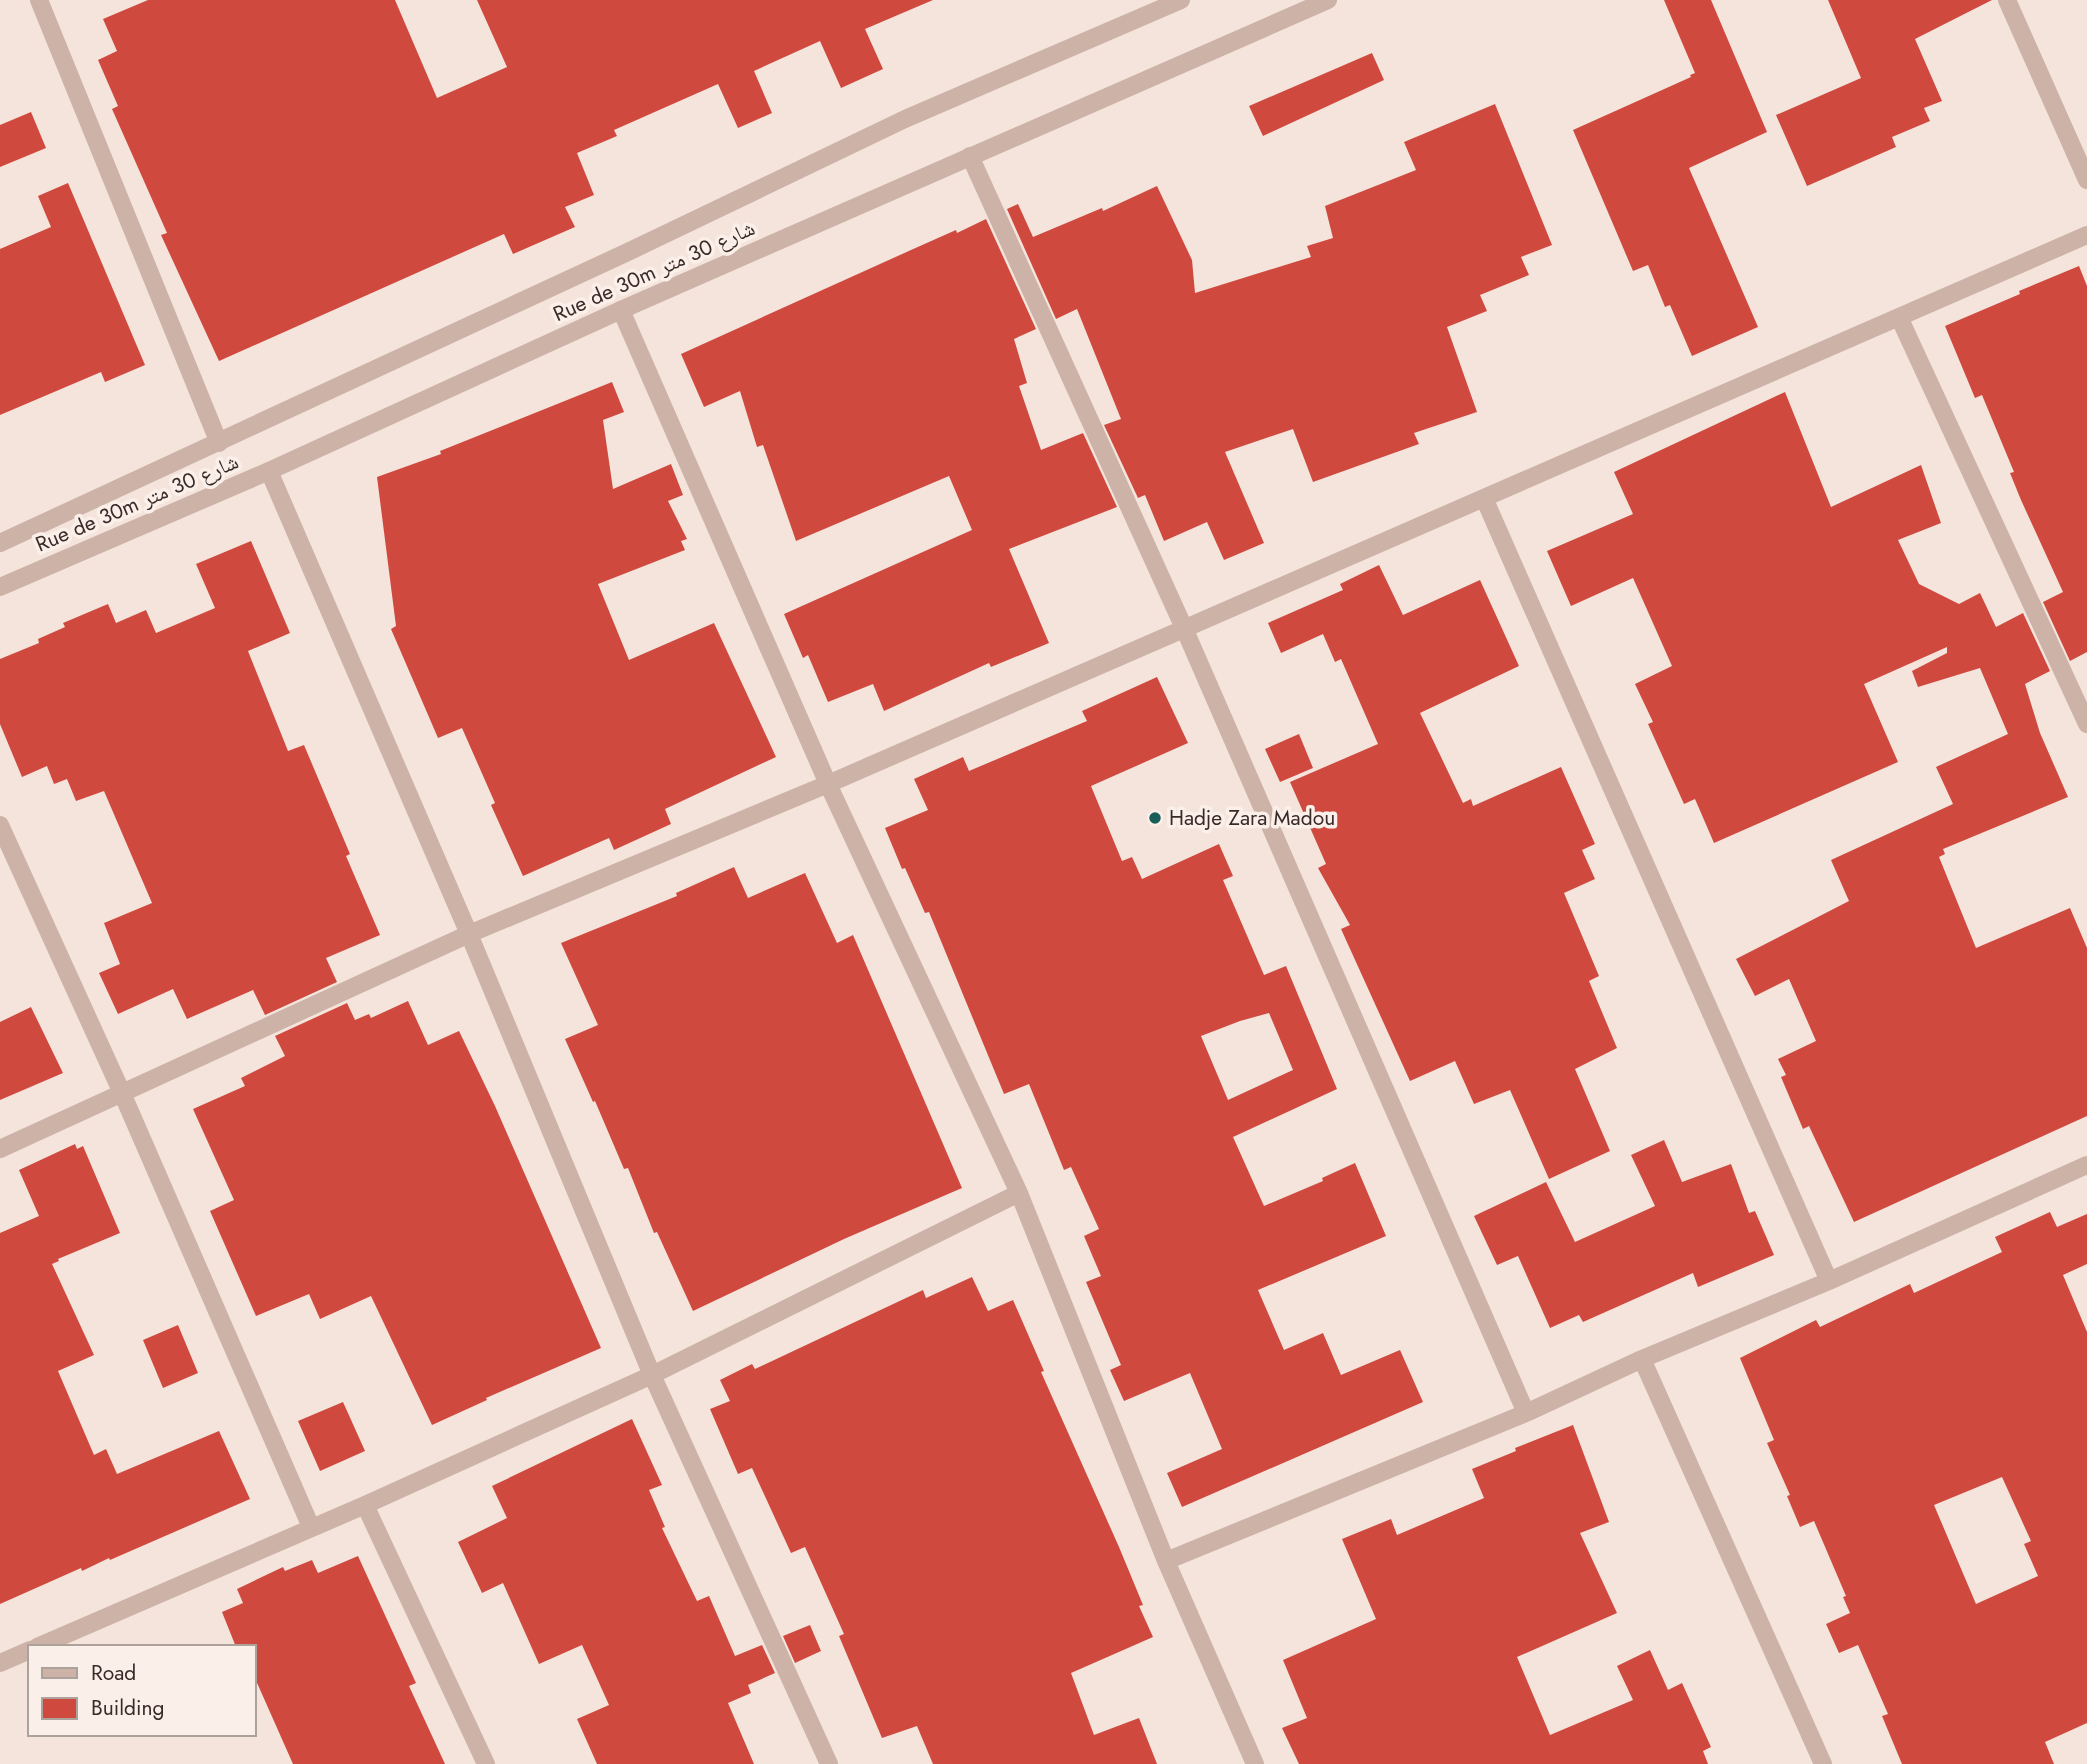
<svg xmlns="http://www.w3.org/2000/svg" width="2087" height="1764" viewBox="0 0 2087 1764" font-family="Jost,'Noto Naskh Arabic',sans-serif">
	<rect width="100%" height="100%" fill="#f4e4dc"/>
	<path fill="#cf493f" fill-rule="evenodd" d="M148 0H395L437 98 507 67 477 0H933L865 29 883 69 841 88 820 41 754 71 772 113 738 128 718 84 614 130 617 136 577 153 594 195 565 207 575 227 513 254 504 234 219 361 161 235 167 233 112 109 118 106 98 60 117 51 103 19Z
		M1664 0H1711L1767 132 1689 168 1758 327 1692 356 1670 305 1665 307 1648 265 1633 271 1573 130 1691 77 1690 75 1695 73Z
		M1828 0H1992L1915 39 1942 101 1924 108 1930 121 1892 137 1896 147 1807 186 1776 115 1861 78Z
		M1372 53 1384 80 1263 136 1249 106Z
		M1495 104 1552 245 1521 257 1529 275 1480 295 1487 311 1447 327 1477 412 1414 433 1419 444 1313 482 1293 429 1225 452 1264 543 1224 560 1207 522 1164 541 1145 495 1138 498 1104 425 1121 419 1077 309 1056 319 1007 209 1018 204 1033 237 1102 208 1103 211 1157 186 1192 260 1195 293 1311 257 1307 246 1333 238 1325 206 1416 170 1404 142Z
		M31 112 46 148 0 167V125Z
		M68 183 145 365 105 382 101 372 0 415V249L51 227 38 196Z
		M986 219 1036 329 1014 339 1027 383 1019 386 1041 450 1083 433 1117 507 1009 549 1049 643 991 667 989 663 884 711 873 684 828 702 808 655 803 658 784 614 972 530 949 476 796 541 763 445 757 447 740 391 704 407 681 354 911 250 956 230 957 233Z
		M2079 266 2087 286V652L2070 661 2043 602 2063 592 2021 500 2010 473 2014 472 1982 395 1975 398 1945 326 2020 294 2019 291Z
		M612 382 624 412 603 420 613 489 671 464 683 495 668 501 687 539 681 541 685 550 598 584 629 660 714 623 776 757 665 809 671 824 614 850 609 838 523 876 491 805 495 803 462 728 438 738 391 629 396 626 377 477 441 454 440 451Z
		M1785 392 1831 507 1921 465 1941 523 1898 540 1919 584 1959 604 1980 593 1996 627 2023 613 2050 671 2025 684 2040 733 2068 797 1943 849 1945 854 1939 857 1976 948 2070 908 2087 948V1116L1854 1222 1809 1126 1803 1129 1781 1077 1786 1075 1778 1059 1816 1041 1789 979 1755 996 1736 959 1849 901 1831 860 1953 804 1936 767 2008 734 1980 668 1918 687 1912 671 1947 653V647L1864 684 1898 762 1714 843 1695 799 1684 804 1648 724 1653 722 1635 684 1672 666 1633 578 1571 606 1547 551 1633 514 1614 472Z
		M251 541 290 633 248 651 288 751 304 745 350 854 346 856 380 935 326 958 337 982 265 1015 253 990 187 1019 173 989 118 1014 99 973 120 964 104 923 152 903 104 791 76 801 67 779 54 784 47 766 22 777 0 724V659L39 643 38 639 65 627 63 623 108 604 116 623 146 610 156 633 215 608 196 564Z
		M1379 565 1403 615 1480 580 1519 666 1420 713 1463 803 1471 799 1473 806 1561 767 1595 844 1582 850 1595 879 1564 893 1599 976 1589 981 1617 1048 1575 1069 1610 1151 1549 1179 1510 1090 1474 1104 1455 1061 1410 1081 1341 929 1350 925 1318 868 1326 864 1290 782 1378 744 1341 659 1335 662 1323 634 1281 653 1268 623 1343 590 1340 584Z
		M1157 677 1188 743 1091 786 1122 861 1132 857 1142 879 1219 844 1233 876 1223 880 1264 975 1286 966 1337 1089 1233 1137 1264 1206 1323 1181 1322 1178 1355 1163 1386 1236 1258 1290 1284 1350 1323 1333 1341 1375 1400 1350 1423 1402 1182 1507 1167 1473 1222 1449 1190 1373 1124 1401 1110 1370 1121 1365 1086 1282 1101 1276 1084 1236 1099 1229 1071 1167 1064 1170 1029 1084 1004 1094 929 912 925 913 905 868 902 869 885 828 928 810 914 779 963 757 969 771 1087 721 1082 711ZM1269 1013 1293 1070 1228 1100 1201 1036 1240 1021Z
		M1299 734 1313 768 1280 782 1265 749Z
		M734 867 748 898 805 873 837 943 853 935 962 1188 844 1239 693 1311 657 1232 654 1233 628 1168 624 1169 595 1101 593 1102 565 1039 598 1025 561 943 677 896 676 893Z
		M408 1001 428 1045 459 1031 495 1106 601 1348 486 1398 487 1400 432 1425 371 1296 320 1319 309 1294 256 1316 210 1211 234 1200 193 1109 245 1086 241 1078 285 1056 275 1036 347 1003 355 1020 369 1014 371 1018Z
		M31 1007 63 1073 0 1100V1022Z
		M1664 1140 1682 1182 1731 1164 1749 1213 1755 1211 1774 1255 1698 1287 1693 1273 1583 1322 1579 1315 1550 1328 1518 1256 1497 1265 1474 1216 1546 1182 1575 1242 1655 1206 1631 1155Z
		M75 1144 77 1149 83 1146 120 1233 58 1259 59 1261 52 1264 94 1355 58 1371 94 1455 106 1449 117 1474 219 1431 250 1499 110 1560 109 1558 82 1571 81 1568 0 1604V1233L39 1216 19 1170Z
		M2050 1212 2057 1227 2087 1214V1264L2063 1275 2087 1332V1723L2045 1742 2054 1764H1902L1882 1716 1888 1714 1858 1645 1839 1653 1826 1624 1850 1613 1843 1597 1846 1596 1814 1521 1800 1527 1787 1496 1790 1495 1767 1443 1774 1440 1740 1358 1816 1320 1820 1327 1910 1284 1914 1293 2002 1252 1995 1237ZM2002 1477 2031 1541 2024 1544 2038 1576 1976 1604 1934 1505Z
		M972 1277 988 1311 1013 1300 1044 1371 1041 1372 1119 1547 1143 1605 1139 1606 1153 1637 1071 1673 1094 1735 1139 1718 1157 1764H933L917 1726 882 1738 839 1636 844 1634 805 1547 791 1553 752 1468 738 1474 710 1409 730 1401 720 1380 752 1364 755 1369 923 1290 926 1298Z
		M178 1325 198 1373 163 1388 143 1340Z
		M343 1402 365 1451 320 1471 298 1421Z
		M632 1419 662 1485 649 1490 665 1527 662 1528 697 1601 709 1596 735 1656 762 1645 775 1673 748 1685 751 1693 728 1703 754 1764H597L577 1719 609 1705 582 1645 539 1664 503 1583 482 1593 458 1542 507 1518 492 1486Z
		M1573 1425 1609 1522 1580 1533 1617 1613 1517 1657 1550 1735 1633 1700 1617 1666 1650 1650 1668 1690 1682 1683 1711 1747 1703 1751 1708 1764H1299L1282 1728 1307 1718 1283 1660 1376 1619 1342 1539 1391 1519 1397 1535 1484 1498 1472 1469 1516 1451 1515 1448Z
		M358 1556 416 1683 409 1686 445 1764H293L254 1676V1647H236L222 1612 243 1603 237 1589 283 1567 285 1571 312 1560 318 1573Z
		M810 1625 821 1651 795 1663 783 1636Z"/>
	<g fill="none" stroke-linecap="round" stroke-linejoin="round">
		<path stroke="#cdb2a7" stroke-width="18" d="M39 0 219 443
			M2007 0 2087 180
			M970 156 1184 628 1526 1413
			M621 310 828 784 1019 1193 1166 1561 1255 1764
			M1899 317 2087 724
			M269 471 469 934 652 1375 829 1764
			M1484 498 1829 1281
			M0 825 122 1093 311 1527
			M0 1149 469 934 828 784 2087 235
			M1642 1359 1823 1764
			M365 1505 486 1764
			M1166 1561 1526 1413 1642 1359 1829 1281 2087 1165
			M37 1647 365 1505 652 1375 1019 1193
			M0 1663 30 1650"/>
		<path stroke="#cdb2a7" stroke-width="18" d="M0 543 632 250 905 119 1181 0
			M0 587 269 471 621 310 1328 0"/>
	</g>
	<circle fill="#1a5e57" stroke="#fbf0e9" stroke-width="2.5" cx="1155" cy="818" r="7"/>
	<g text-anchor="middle" stroke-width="7" stroke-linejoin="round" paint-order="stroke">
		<g font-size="21" fill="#392a28" stroke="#fbf0e9">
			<text transform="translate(654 271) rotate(-24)" y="7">Rue de 30m شارع 30 متر</text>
			<text transform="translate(137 503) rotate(-23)" y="7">Rue de 30m شارع 30 متر</text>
		</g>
		<g font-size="21" fill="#392a28" stroke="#fbf0e9" text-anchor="start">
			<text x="1169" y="825">Hadje Zara Madou</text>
		</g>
	</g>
	<rect x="28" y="1645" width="228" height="91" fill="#fbf0e9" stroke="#ada19c" stroke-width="2"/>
	<rect x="42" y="1668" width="35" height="10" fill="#cdb2a7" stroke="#ada19c" stroke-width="2"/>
	<text x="91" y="1680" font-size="21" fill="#392a28">Road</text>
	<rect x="42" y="1698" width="35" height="21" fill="#cf493f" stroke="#ada19c" stroke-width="2"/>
	<text x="91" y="1715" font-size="21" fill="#392a28">Building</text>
</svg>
